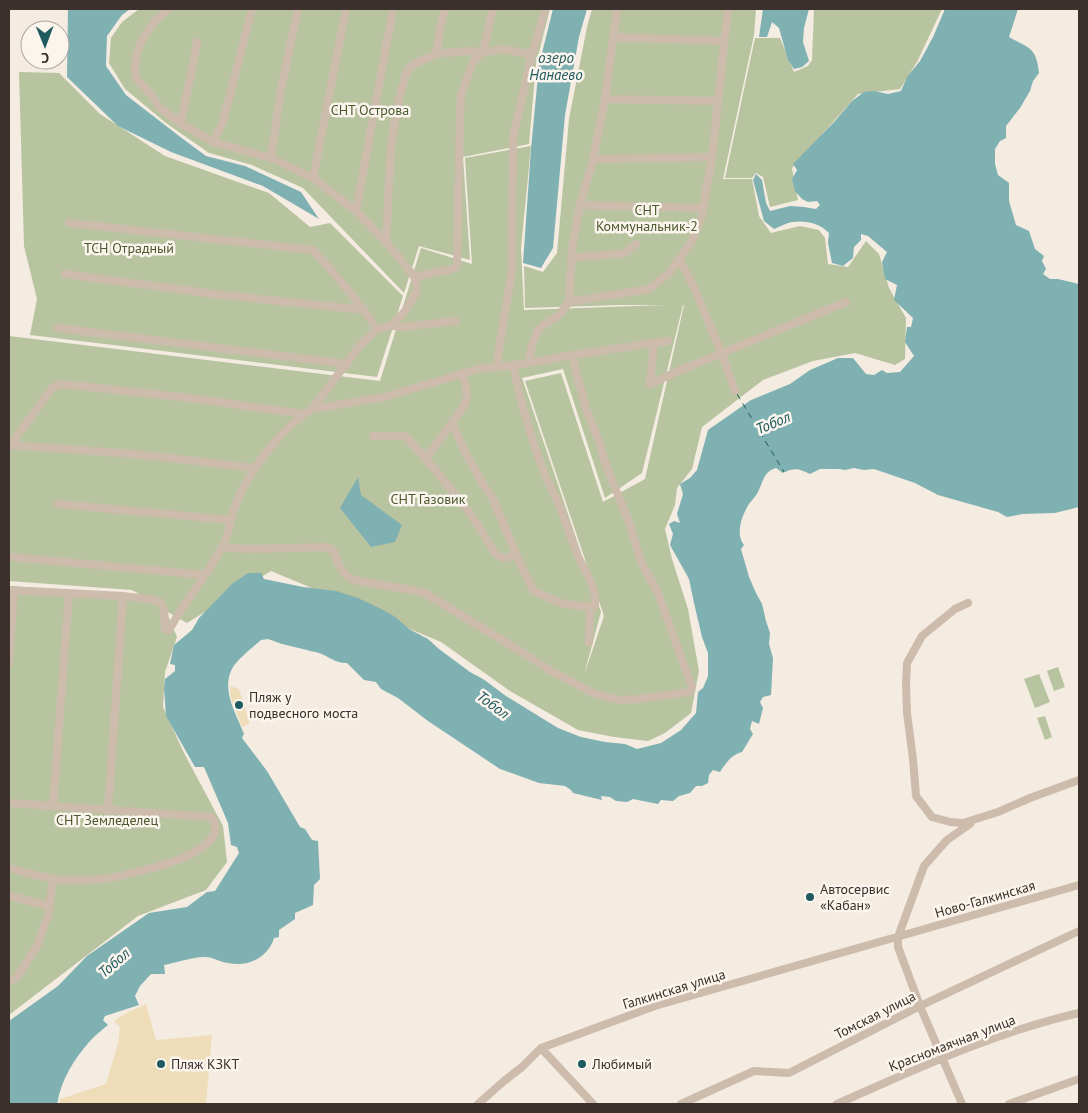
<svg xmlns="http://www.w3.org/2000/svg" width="1088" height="1113" viewBox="0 0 1088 1113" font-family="'PT Sans',sans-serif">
	<rect width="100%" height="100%" fill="#f4ebe1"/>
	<path fill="#b8c4a0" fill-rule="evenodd" d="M139 9H550L536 64 529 144 463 157 470 260 419 246 404 293 303 188 252 165 209 153 166 123 125 89 109 63 111 38 122 22Z
		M592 9H756L754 35 723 179H752L759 216 771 233 800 226 819 230 825 238 828 264 848 267 866 241 879 254 889 288 906 318 905 359 895 365 855 353 813 361 763 380 702 427 692 469 677 488 675 505 665 529 672 559 688 609 699 671 691 713 665 733 648 741 614 737 578 730 510 691 441 642 271 571 187 623 166 611 177 637 165 672 163 707 184 753 223 826 227 862 206 890 138 916 9 1015V586L144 597 132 590 9 581V336L380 381 421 248 472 264 465 158 531 146 521 248 524 310 665 305H622L525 308 524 266 543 272 557 253 569 119 587 27ZM683 305H684L645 479 603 502 561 373 525 381 604 616 584 675 601 612 522 378 563 369 605 498 642 473Z
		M814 9H942L917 62 900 89 858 94 792 168 798 200 770 207 763 177 756 173 752 178H725L755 38H780L794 72 808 66 812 60Z
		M19 72 59 73 100 114 165 156 269 193 310 227 330 223 403 296 377 377 30 335 37 299 24 246Z
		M1058 667 1065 687 1054 691 1047 671Z
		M1039 674 1050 702 1035 708 1024 679Z
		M1045 716 1052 737 1045 740 1037 718Z"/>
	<path fill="#efdcb8" d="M230 686 239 689 250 723 242 727 231 698Z
		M146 1004 156 1040 212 1035 206 1104H60V1099L106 1084 118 1043 120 1027 114 1021 127 1013Z"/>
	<path fill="#7fb0b2" d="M68 9H130L122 15 107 36 106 66 126 95 179 136 206 156 245 166 301 192 319 219 263 186 171 152 118 126 67 77Z
		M553 9H587L579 37 565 115 553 248 541 268 523 263 531 149 539 65Z
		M763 9H809L804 28 803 42 809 61 802 67 794 69 788 60 779 28 772 22 767 37H759Z
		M945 9H1018L1009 37C1030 49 1036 47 1039 73L1033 81 1030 91 1020 108 1006 126V138L1000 141 995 149V164L998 175 1009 183V201L1016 225 1029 231 1035 249 1044 256 1042 261 1046 269 1043 274 1050 279H1058L1079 284V507L1055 513 1023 514 1007 517 998 512 938 495 915 483 874 469 864 470 854 468 845 470 839 469H820L810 474C799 469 795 467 783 473L776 468C764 471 763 482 758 492 756 496 752 500 749 504 742 515 735 534 744 545L741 549 749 577 756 593 762 604 766 621 770 633 769 644 773 658 771 695 763 697 760 702 763 708 759 724 752 721 750 729 753 734 742 752C732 754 725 764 720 772L713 770 709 775 708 783 702 786H696L690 793 679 796 673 801 661 800 658 804 633 799 627 802 616 801 610 797 601 796 602 800C592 798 583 795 573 793L571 790 565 786 539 783 500 769 428 721 398 698 381 689 376 682 364 680 347 663C335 663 330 657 319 653 314 651 311 652 307 650L282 644 268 639 261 640C254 646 236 661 233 667 220 689 236 713 244 734L242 738 267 771 300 827 305 829 312 840 318 841 320 879 314 885 313 905 295 913V919L279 930V937L274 938C268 958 248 967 228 963 220 962 213 957 205 957 198 956 173 963 164 965L165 974H151L140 986 135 996 139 1005 105 1016 103 1020 108 1025C102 1030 95 1035 90 1041 74 1059 61 1080 57 1104H9V1021L58 986 87 956 149 913 187 907 207 892 215 891 239 853 237 847 231 845 228 823 204 767H195L166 716 164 688 165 679 175 671V665L170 664 174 645 192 630 199 618 232 584 248 573H261L264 579 303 587 336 591 358 598 379 608 394 616 409 629 428 639 439 649 470 672 483 679 506 696 558 728 581 737 605 742 625 744 637 749 661 743 681 730 696 713 698 692 703 688 708 676V653L702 637 694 603 689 579 670 545 673 534 669 524 674 521 680 523 677 514 683 494 680 484 690 478 697 470 708 430 751 400 790 384 810 370 838 358H853L866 374 874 375 882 370 887 373 900 372 914 356 905 342 907 327H911L913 318 894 300 897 285 885 279 882 262 887 252 868 236 861 234V240L854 247 853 258 843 266 832 263 828 243 829 233C819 223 806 220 792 222 786 223 779 227 774 229L764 221 753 180 756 174 762 180 766 203 770 211 790 206 804 207 816 209 820 205 817 201 808 202 802 199 795 191 792 179 797 170 793 164 835 121 852 101 864 92 874 91 888 94 901 91 907 77 920 61 933 37Z
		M358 477 361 495 402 525 395 542 371 547 340 508Z"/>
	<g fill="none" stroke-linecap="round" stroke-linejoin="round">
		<path stroke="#1f5a5e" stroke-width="1" stroke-dasharray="6 5" stroke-linecap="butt" d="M737 394 784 472"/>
		<path stroke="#cdbbac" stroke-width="8" d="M168 9 155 21 142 40 136 56 135 67 136 78 152 96 159 107 180 123 213 142 271 158 313 178 356 211 386 242 413 275 417 284 416 292 405 311 398 319 390 326 377 329
			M613 37 724 41
			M436 54 440 29 445 9
			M605 99 718 101
			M180 123 190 80 197 42
			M213 142 223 122 252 9
			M271 158 281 89 298 9
			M593 159 712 157
			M313 178 346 9
			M580 205 703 208
			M356 211 393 9
			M386 242 391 146 398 103 406 73 409 68 414 64 436 54 467 51 483 52 504 49 532 55
			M571 258 625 253 636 244
			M679 259 692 283 722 354 735 391
			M65 274 214 294 364 310
			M414 277 453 269 456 267 457 264 460 118 461 95 473 62 483 52 493 9
			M569 302 649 289 669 273 692 241 702 215 712 157 728 9
			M390 326 403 327 456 321
			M57 328 347 364
			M654 343 650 384 676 372 846 302
			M529 363 572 355 668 341
			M496 367 512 270 513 137 532 55 545 9
			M462 373C471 401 468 400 452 423L466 454 484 486 492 497 520 563 534 591 542 595 561 603 572 605 594 607 595 605C597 587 585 572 578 556 571 538 565 520 558 502 554 493 549 484 545 475 531 439 521 402 513 365
			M312 409 385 397 478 369 529 363 530 354 532 345 538 330 545 324 559 315 569 302 572 248 580 205 593 159 605 99 617 9
			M373 436H404L406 437 433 467 470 513 495 553C503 561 507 558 516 554
			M11 445 134 454 255 468
			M9 447 52 388 61 384 189 398 304 414
			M425 459 452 423
			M58 504 231 520
			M222 546 227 548 251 549 326 547C337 550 336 560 341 569 344 574 348 577 353 580L423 592 512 646 551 671 593 693 619 700 638 699 690 692 692 687 658 593 641 562 631 527 607 468 597 436 586 409 572 355
			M11 557 205 575
			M9 590 123 596 154 600 161 603 164 610 165 629 169 630C174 622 178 614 183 607 197 587 211 567 223 546 230 532 231 514 238 499 251 469 277 435 303 415 306 413 309 411 312 409L361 344 377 329C358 301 336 275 313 250L69 223
			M968 603 955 609 922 636 907 663 906 684 907 713 913 759 916 796 932 817 950 822 963 823 998 812 1030 798 1079 780
			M589 642 590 607
			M9 663 14 590
			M9 803 211 817C217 822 216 832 212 838 196 858 157 867 133 873 125 874 118 877 110 878 98 880 78 880 65 880 46 879 27 873 9 868
			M53 806 69 593
			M108 811 123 596
			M9 896 50 906
			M9 982 18 976 37 946 48 915 53 879
			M541 1048 593 1104
			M478 1104 504 1081 522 1067 541 1048 655 1006 1079 885
			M681 1104 754 1071 789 1073 920 1006 1079 931
			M837 1104C916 1069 995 1032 1079 1013
			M962 1104 920 1006 898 947V937L924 866 947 840 970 824
			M1009 1104 1079 1079"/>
	</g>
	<g fill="#1f5a5e" stroke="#fbf5ee" stroke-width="2">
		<circle cx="239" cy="705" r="5"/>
		<circle cx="810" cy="897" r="5"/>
		<circle cx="161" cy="1064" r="5"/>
		<circle cx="582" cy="1064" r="5"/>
	</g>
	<g text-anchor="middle" stroke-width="5" stroke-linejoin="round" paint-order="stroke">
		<g font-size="14" fill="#4a5a2e" stroke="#fbf5ee">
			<text x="370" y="115">СНТ Острова</text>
			<text x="647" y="215">СНТ<tspan x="647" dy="16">Коммунальник-2</tspan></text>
			<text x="129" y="253">ТСН Отрадный</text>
			<text x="428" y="504">СНТ Газовик</text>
			<text x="107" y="825">СНТ Земледелец</text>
		</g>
		<g font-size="14" fill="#3b302b" stroke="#fbf5ee" text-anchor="start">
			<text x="249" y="702">Пляж у<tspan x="249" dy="16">подвесного моста</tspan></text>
			<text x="820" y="894">Автосервис<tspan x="820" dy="16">«Кабан»</tspan></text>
			<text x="171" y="1069">Пляж КЗКТ</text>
			<text x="592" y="1069">Любимый</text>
		</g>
		<g font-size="14" fill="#3b302b" stroke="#fbf5ee">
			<text transform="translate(985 899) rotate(-16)" y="5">Ново-Галкинская</text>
			<text transform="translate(674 989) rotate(-17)" y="5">Галкинская улица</text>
			<text transform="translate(875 1015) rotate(-27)" y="5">Томская улица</text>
			<text transform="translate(952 1043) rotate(-21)" y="5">Красномаячная улица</text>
		</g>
		<g font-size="15" font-style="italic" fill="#1f5a5e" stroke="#fbf5ee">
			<text x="556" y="63">озеро<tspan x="556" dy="17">Нанаево</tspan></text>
			<text transform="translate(773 423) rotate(-23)" y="5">Тобол</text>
			<text transform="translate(493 705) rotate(36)" y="5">Тобол</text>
			<text transform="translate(114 963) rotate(-41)" y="5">Тобол</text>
		</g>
	</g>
	<rect width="1088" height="1113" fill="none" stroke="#3b302b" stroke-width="20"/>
	<g transform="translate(45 45) rotate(179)"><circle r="24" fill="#fbf5ee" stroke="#aea6a0"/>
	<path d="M0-4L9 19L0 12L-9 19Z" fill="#1f5a5e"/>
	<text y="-8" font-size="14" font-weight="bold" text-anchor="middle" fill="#3b302b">С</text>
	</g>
</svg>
